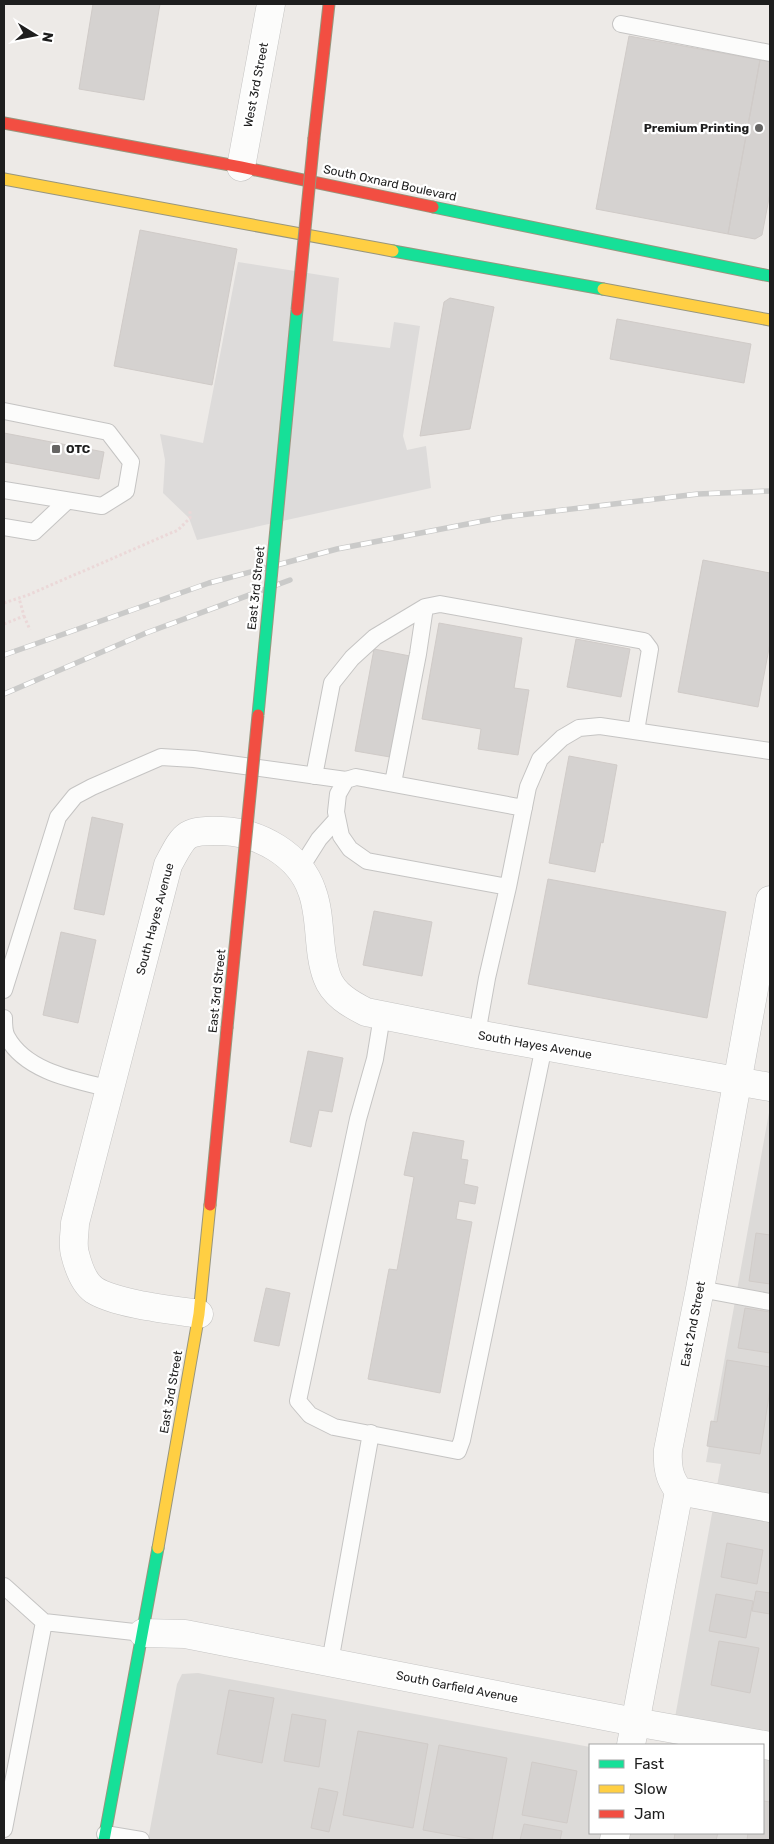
<svg xmlns="http://www.w3.org/2000/svg" width="774" height="1844" viewBox="0 0 774 1844" font-family="Rubik,sans-serif">
	<rect width="100%" height="100%" fill="#edeae7"/>
	<path fill="#dcdad8" d="M770 1107V1840H148L177 1684 182 1674 198 1673 590 1747V1833H763V1745H670L721 1464 706 1462Z"/>
	<path fill="#dddbda" d="M238 262 339 278 333 341 390 348 394 322 420 326 403 436 407 450 426 446 431 488 197 540 189 518 163 493 165 460 160 434 203 443Z"/>
	<path fill="#d5d2d0" stroke="#d0cbc8" d="M93 4H160L144 100 79 89Z
		M629 36 760 60 728 234 596 209Z
		M760 60 770 62V193L762 235 755 239 728 234Z
		M140 230 237 249 212 385 114 366Z
		M450 298 494 307 470 429 420 436 444 302Z
		M617 319 751 344 744 383 610 359Z
		M4 433 104 452 99 479 4 462Z
		M703 560 770 573V643L758 707 678 692Z
		M439 623 522 638 514 688 529 690 518 755 478 749 481 729 422 719Z
		M576 639 630 649 621 697 567 687Z
		M374 649 410 656 390 757 355 751Z
		M569 756 617 765 603 843 601 842 595 872 549 863Z
		M92 817 123 824 104 915 74 909Z
		M548 879 726 912 707 1018 528 984Z
		M374 911 432 922 422 976 363 965Z
		M61 932 96 940 78 1023 43 1015Z
		M308 1051 343 1058 332 1112 319 1110 311 1147 290 1142Z
		M413 1132 464 1141 461 1159 468 1160 464 1184 478 1187 475 1204 459 1201 456 1219 472 1222 440 1393 368 1379 389 1269 397 1270 414 1177 404 1175Z
		M756 1233 770 1235V1284L749 1281Z
		M266 1288 290 1293 279 1346 254 1341Z
		M745 1308 770 1312V1353L738 1348Z
		M727 1360 770 1367V1389L760 1454 707 1446 711 1421 717 1422Z
		M727 1543 763 1550 757 1584 721 1577Z
		M756 1591 770 1593V1614L752 1611Z
		M716 1594 753 1601 746 1638 709 1631Z
		M719 1641 759 1648 750 1693 711 1685Z
		M229 1690 274 1698 262 1763 217 1754Z
		M292 1714 326 1720 319 1767 284 1761Z
		M358 1731 428 1744 413 1828 343 1815Z
		M439 1745 507 1758 492 1840H478L423 1830Z
		M532 1762 577 1771 567 1823 522 1815Z
		M319 1788 338 1792 329 1832 311 1828Z
		M763 1801 770 1802V1840H747L748 1833H763Z
		M524 1824 562 1831 560 1840H520Z
		M675 1833H718L716 1840H674Z"/>
	<g fill="none" stroke-linecap="round" stroke-linejoin="round">
		<defs>
			<path id="lane" d="M621 24 770 53
				M4 411 108 432 131 462 126 491 102 506 4 490
				M4 527 34 532 67 501
				M314 776 332 683 352 658 375 637 425 607 440 604 644 641 650 649 636 731
				M393 783 418 654 425 607
				M524 808 356 777 346 780 338 794 336 812 341 836 350 849 367 861 508 887 528 787 540 759 562 738 579 728 600 726 770 751
				M300 869 319 839 337 819
				M4 990 58 817 75 796 92 787 161 757 194 759 346 780
				M382 1016 375 1059 358 1119 298 1401 310 1415 334 1427 458 1451 462 1440 544 1046
				M4 1018C4 1024 4 1032 7 1037 26 1072 75 1080 111 1089
				M477 1034 487 978 508 887
				M700 1289 770 1302
				M4 1586 44 1622 143 1633
				M330 1662 371 1433
				M4 1829 44 1622
				M105 1834 141 1840"/>
			<path id="street" d="M241 167 271 4
				M199 1314C172 1310 116 1304 94 1290 84 1283 78 1266 75 1254 72 1244 75 1232 75 1223L168 865C185 833 185 830 222 831 259 832 300 855 312 891 322 918 317 950 327 977 333 994 350 1004 366 1012L477 1034 770 1087
				M679 1491 770 1508
				M143 1633 185 1634 635 1722 770 1746
				M631 1745 679 1491C669 1478 667 1467 668 1450L700 1289 770 900
				M614 1840 616 1833"/>
			<path id="fast" d="M433 207 770 276
				M393 251 603 289
				M104 1840 158 1548"/>
			<path id="slow" d="M4 179 393 251
				M603 289 770 320
				M158 1548 199 1314 210 1205"/>
			<path id="jam" d="M4 123 241 167 433 207
				M314 138 329 4
				M210 1205 227 1028"/>
		</defs>
		<use href="#lane" stroke="#c5c4c3" stroke-width="18"/>
		<use href="#street" stroke="#c5c4c3" stroke-width="29"/>
		<use href="#fast" stroke="#98967e" stroke-width="13"/>
		<use href="#slow" stroke="#98967e" stroke-width="13"/>
		<use href="#jam" stroke="#98967e" stroke-width="13"/>
		<path stroke="#ebd8d8" stroke-width="3" stroke-dasharray="2.5 2.5" stroke-linecap="butt" d="M4 603 28 595 178 530 190 518V509
			M24 616 30 630
			M4 624 24 616 19 598"/>
		<use href="#lane" stroke="#fcfcfb" stroke-width="16"/>
		<use href="#street" stroke="#fcfcfb" stroke-width="28"/>
		<use href="#fast" stroke="#16e098" stroke-width="11"/>
		<use href="#slow" stroke="#ffcf43" stroke-width="11"/>
		<use href="#jam" stroke="#f24e42" stroke-width="11"/>
		<defs>
			<path id="rail" d="M4 655 209 583 337 549 504 517 698 494 770 491
				M4 694 146 633 290 580"/>
		</defs>
		<use href="#rail" stroke="#cacac9" stroke-width="5.5"/>
		<use href="#rail" stroke="#fff" stroke-width="4" stroke-dasharray="11" stroke-linecap="butt"/>
		<defs>
			<path id="fast-bridge" d="M258 715 297 310"/>
			<path id="jam-bridge" d="M297 310 314 138
				M227 1028 258 715"/>
		</defs>
		<use href="#fast-bridge" stroke="#98967e" stroke-width="13" stroke-linecap="butt"/>
		<use href="#jam-bridge" stroke="#98967e" stroke-width="13" stroke-linecap="butt"/>
		<use href="#fast-bridge" stroke="#16e098" stroke-width="11"/>
		<use href="#jam-bridge" stroke="#f24e42" stroke-width="11"/>
	</g>
	<g fill="#666564" stroke="#fff" stroke-width="2">
		<circle cx="759" cy="128" r="5"/>
		<rect x="51" y="444" width="10" height="10" rx="2.5"/>
	</g>
	<g text-anchor="middle" stroke-width="4.5" stroke-linejoin="round" paint-order="stroke">
		<g font-size="12" fill="#1e1e1e" stroke="#fff">
			<text transform="translate(256 85) rotate(-79)" y="4">West 3rd Street</text>
			<text transform="translate(390 183) rotate(12)" y="4">South Oxnard Boulevard</text>
			<text transform="translate(256 588) rotate(-84)" y="4">East 3rd Street</text>
			<text transform="translate(155 919) rotate(-75)" y="4">South Hayes Avenue</text>
			<text transform="translate(217 991) rotate(-84)" y="4">East 3rd Street</text>
			<text transform="translate(535 1045) rotate(10)" y="4">South Hayes Avenue</text>
			<text transform="translate(693 1324) rotate(-79)" y="4">East 2nd Street</text>
			<text transform="translate(171 1392) rotate(-80)" y="4">East 3rd Street</text>
			<text transform="translate(457 1687) rotate(11)" y="4">South Garfield Avenue</text>
		</g>
		<g font-size="12" font-weight="bold" fill="#1e1e1e" stroke="#fff" text-anchor="end">
			<text x="749" y="132">Premium Printing</text>
			<text x="66" y="453" text-anchor="start">OTC</text>
		</g>
	</g>
	<rect width="774" height="1844" fill="none" stroke="#1e1e1e" stroke-width="10"/>
	<rect x="589" y="1744" width="175" height="90" fill="#ffffff" stroke="#a5a5a5"/>
	<rect x="599" y="1760" width="25" height="8" fill="#16e098" stroke="#a5a5a5"/>
	<text x="634" y="1769" font-size="15" fill="#1e1e1e">Fast</text>
	<rect x="599" y="1785" width="25" height="8" fill="#ffcf43" stroke="#a5a5a5"/>
	<text x="634" y="1794" font-size="15" fill="#1e1e1e">Slow</text>
	<rect x="599" y="1810" width="25" height="8" fill="#f24e42" stroke="#a5a5a5"/>
	<text x="634" y="1819" font-size="15" fill="#1e1e1e">Jam</text>
	<g transform="translate(35 35) rotate(100)" stroke="#ffffff" stroke-width="4" paint-order="stroke">
	<path d="M0-4L9 19L0 12L-9 19Z" fill="#1e1e1e"/>
	<text y="-8" font-size="14" font-weight="bold" text-anchor="middle" fill="#1e1e1e">N</text>
	</g>
</svg>
